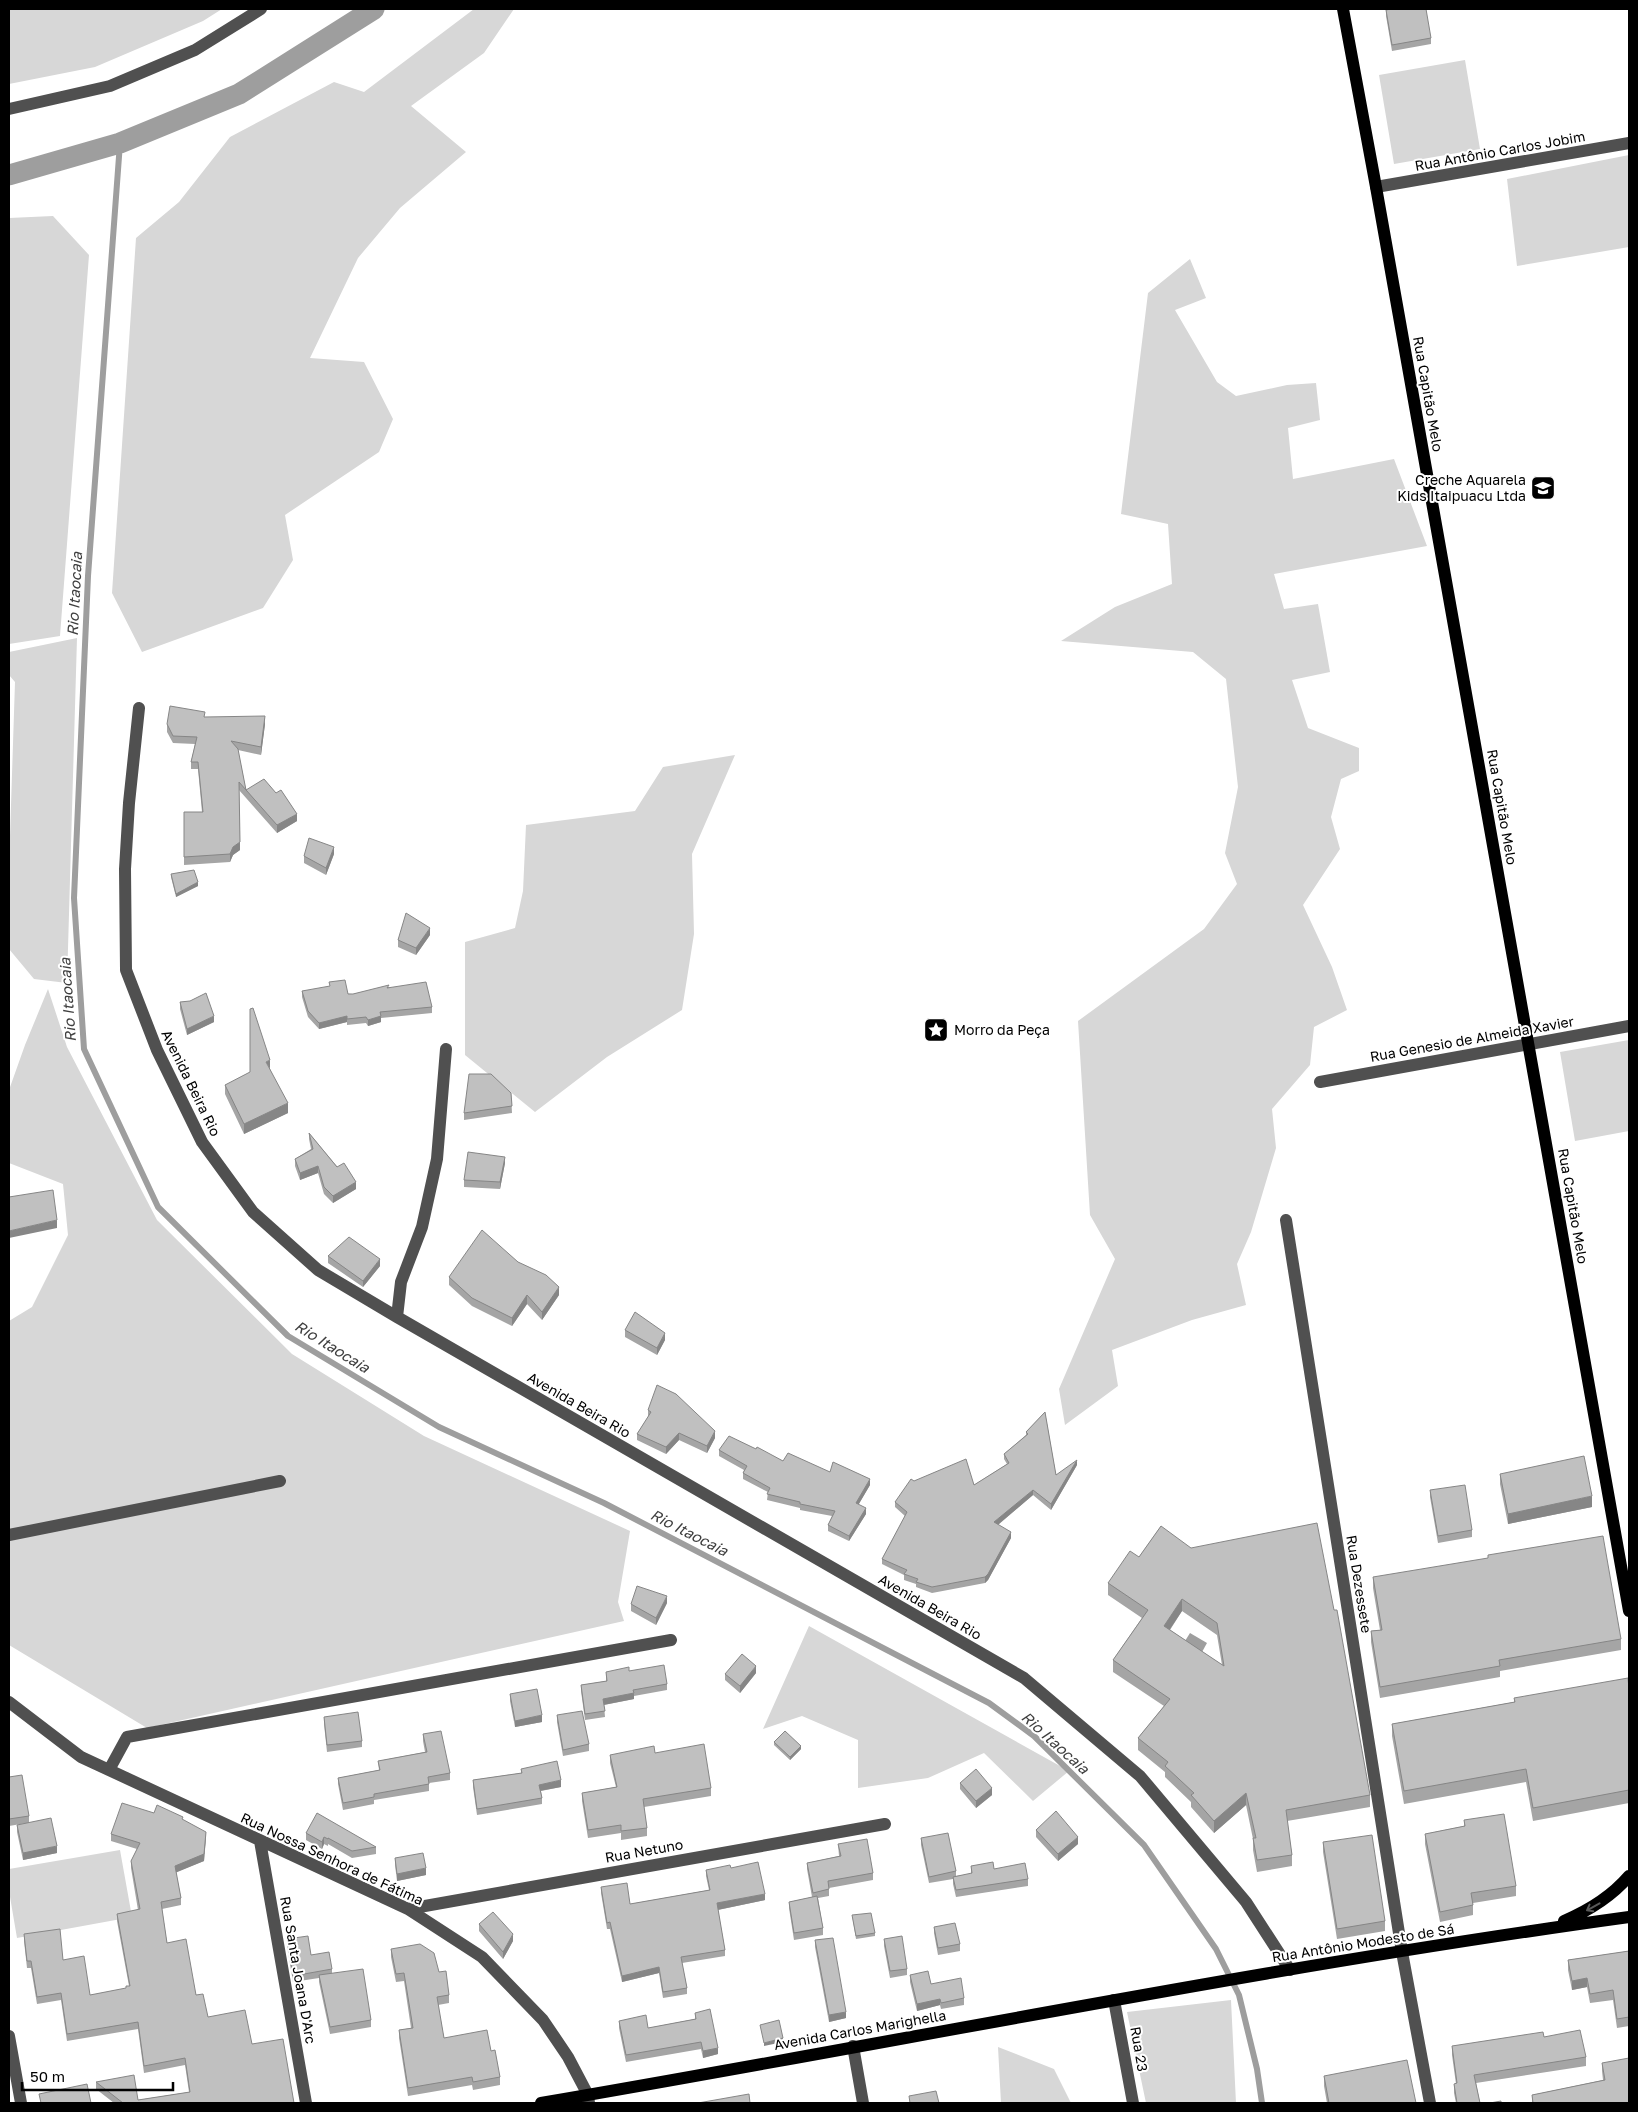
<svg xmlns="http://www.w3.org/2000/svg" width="1638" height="2112" viewBox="0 0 1638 2112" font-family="'Golos Text',sans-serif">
	<rect width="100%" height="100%" fill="#fff"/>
	<path fill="#d7d7d7" d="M9 9H222L203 21 95 67 9 84Z
		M474 9H514L484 53 411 106 466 152 400 208 358 258 310 358 364 362 393 419 379 452 285 515 293 560 263 608 142 652 112 593 136 238 179 202 230 137 334 82 364 92Z
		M1465 60 1480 149 1394 164 1379 75Z
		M1629 155V247L1517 266 1507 179Z
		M53 216 89 255 60 636 9 644V218Z
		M1190 259 1206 298 1175 310 1217 382 1236 396 1287 385 1316 383 1320 420 1288 428 1293 479 1394 459 1427 546 1274 574 1284 609 1318 604 1330 672 1292 680 1308 728 1359 748V771L1341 779 1331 817 1340 849 1303 905 1332 967 1347 1010 1314 1027 1310 1065 1272 1109 1276 1148 1251 1232 1237 1264 1246 1305 1192 1320 1112 1350 1118 1386 1065 1425 1059 1389 1115 1259 1090 1215 1078 1021 1204 929 1237 884 1225 853 1238 787 1226 679 1193 652 1061 641 1115 607 1172 584 1168 524 1121 514 1148 293Z
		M77 638 67 983 34 979 9 949V867L15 682 9 675V652Z
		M735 755 692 854 694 934 682 1010 607 1057 535 1112 465 1055V942L515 928 523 891 526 825 635 811 663 767Z
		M48 989 67 1047 157 1220 292 1354 424 1436 630 1531 618 1602 624 1621 147 1728 9 1645V1321L32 1307 68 1235 63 1184 9 1163V1090L25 1045Z
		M1629 1040V1131L1575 1141 1560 1052Z
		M809 1626 1069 1771 1033 1801 984 1753 928 1778 858 1788V1740L802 1716 763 1729Z
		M120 1850 132 1917 17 1938 9 1891V1869Z
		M1231 2000 1236 2103H1146L1127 2012Z
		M998 2047 1054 2069 1071 2103H1001Z"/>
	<path fill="#9e9e9e" d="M1190 1633 1207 1643 1202 1652 1185 1641Z"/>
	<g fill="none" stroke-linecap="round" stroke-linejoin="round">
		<path stroke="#9e9e9e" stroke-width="6" d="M120 143 88 576 74 898 84 1049 158 1207 288 1336 439 1427 604 1503 989 1703 1034 1736 1144 1845 1216 1949 1239 1995 1257 2069 1262 2103"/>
		<path stroke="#9e9e9e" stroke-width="21" d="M9 175 120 143 239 94 374 9"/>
		<path stroke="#505050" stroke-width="12" d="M9 109 110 86 195 50 261 9
			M1376 187 1629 143
			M139 708 129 803 125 869 126 970 157 1050 202 1142 253 1212 318 1270 397 1317 1024 1678 1140 1776 1246 1902 1290 1970
			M1320 1082 1629 1026
			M1286 1220 1402 1952 1430 2103
			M397 1317 401 1282 422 1227 437 1159 446 1049
			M9 1535 280 1481
			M9 1702 81 1757 408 1909 482 1957 543 2020 568 2057 588 2095 589 2103
			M109 1770 127 1737 671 1640
			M260 1841 306 2103
			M408 1909 885 1824
			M1114 2000 1133 2103
			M9 2036 21 2103
			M853 2046 863 2103"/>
		<path stroke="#000" stroke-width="12" d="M1343 9 1376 187 1629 1611
			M1564 1921C1590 1910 1611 1897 1629 1876
			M541 2103C904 2041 1265 1967 1629 1917"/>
	</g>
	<path fill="#a5a5a5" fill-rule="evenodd" d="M1386 10 1431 38V44L1392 51 1386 16Z
		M205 717 265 724 261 755 238 750 246 790 297 821 277 833 239 790 240 850 233 855 230 862 184 865V812H202L198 769H191V762L195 744 173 743 167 732V724Z
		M334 854 326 875 304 863V856Z
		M171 874 198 886 176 897 171 877Z
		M430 935 416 955 398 947V940Z
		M389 987 432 1007V1013L381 1018V1022L368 1026 366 1023 347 1025V1022L319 1029 308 1017 302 997V991L353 994Z
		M180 1002 214 1022 187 1035 180 1009Z
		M270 1069 288 1113 244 1134 225 1094V1085Z
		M511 1093 512 1113 464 1120V1113Z
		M309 1133 356 1189 333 1203 324 1194 318 1173 300 1180 295 1166V1159L311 1149 309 1139Z
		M505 1163 500 1189 464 1187V1180Z
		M328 1256 380 1266 363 1287 328 1263Z
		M518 1262 559 1295 542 1320 527 1304 512 1326 472 1306 449 1285V1277Z
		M625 1330 665 1340 657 1355 625 1337Z
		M648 1410 715 1438 707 1453 679 1440 666 1454 637 1440V1434L648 1417Z
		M1045 1412 1056 1475 1077 1465 1051 1510 1033 1495 998 1525 1011 1538 988 1580 985 1583 932 1593 916 1587V1584L904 1580V1575L882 1564V1559L905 1516 895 1507V1502L914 1481 974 1485 1007 1464 1004 1459V1454L1026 1435V1432Z
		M756 1449 783 1461 830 1472 870 1485 858 1505 866 1514 849 1541 828 1531V1525L832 1516 800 1510V1508L767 1500 768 1492 743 1479V1473L744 1470 719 1456V1450Z
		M1500 1474 1592 1507 1508 1524 1500 1484Z
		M1430 1490 1472 1530V1537L1438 1543 1430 1497Z
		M1161 1526 1370 1795V1807L1287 1821 1292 1855V1866L1257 1872 1253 1850V1839L1246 1805 1214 1833 1191 1807V1802L1165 1777V1772L1138 1750V1738L1164 1706 1113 1672V1660L1142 1618 1108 1595V1583L1139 1557ZM1182 1611 1217 1635 1222 1665 1170 1630Z
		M1373 1577 1621 1639V1650L1500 1671V1677L1380 1698 1371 1642V1631L1380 1630 1373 1588Z
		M667 1603 656 1625 631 1611V1604Z
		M629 1671 667 1684V1690L634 1696V1699L604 1705 605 1717 585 1720 581 1691V1685L606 1681V1672Z
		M756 1673 740 1693 725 1680V1674Z
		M1629 1689V1803L1533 1821 1526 1782 1404 1804 1392 1736V1724L1514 1702V1698Z
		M510 1694 542 1722 515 1727 510 1701Z
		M557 1715 589 1744V1751L563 1756 557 1722Z
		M324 1717 362 1741V1747L327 1752 324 1724Z
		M423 1734 450 1773V1780L429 1783V1791L374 1800V1804L343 1810 338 1784V1778L379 1770 378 1761 425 1752 423 1741Z
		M774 1742 801 1749 790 1760 774 1745Z
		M655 1753 711 1788V1796L644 1807 647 1828V1836L621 1840V1833L588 1838 582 1801V1793L616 1787 610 1763V1755Z
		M521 1769 561 1787 541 1791 542 1798V1804L477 1815 473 1787V1780L521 1773Z
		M9 1777 29 1816V1823L57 1853 23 1860 17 1832V1825L27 1823 9 1826Z
		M960 1783 992 1795 976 1808 960 1789Z
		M154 1813 183 1820 206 1839 204 1861 176 1872 181 1898V1905L162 1909 167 1943 196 1995 208 2017 252 2044 294 2103H114L96 2089V2082L138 2100 189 2092 185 2065 144 2073 138 2029 67 2041 61 2000 37 2004 31 1968H27L24 1941V1934L63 1960 90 1995 126 1989 129 1986 117 1921V1914L138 1910 131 1868V1861L137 1849 111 1841V1834Z
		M1464 1820 1516 1886V1896L1473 1903V1915L1440 1922 1425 1844V1834L1464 1826Z
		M1036 1830 1078 1844 1058 1861 1036 1837Z
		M306 1833 376 1847V1854L352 1858 328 1844V1846L324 1844 322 1849 306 1840Z
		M921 1838 956 1871V1876L971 1874V1866L994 1869 1028 1879V1886L956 1897 953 1884V1879L929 1883 921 1845Z
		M1323 1842 1385 1921V1931L1337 1939 1323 1852Z
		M838 1844 873 1873V1880L829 1888V1896L818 1898 823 1928V1935L794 1940 789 1908V1902L812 1897 807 1869V1863L839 1856Z
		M395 1858 426 1875 397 1881 395 1865Z
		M731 1868 765 1900 718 1910 725 1950V1956L682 1963 687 1988V1994L663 1998 659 1973 622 1982 610 1929H607L601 1893V1887L630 1904 709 1890 706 1876V1870Z
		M852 1915 875 1933V1936L856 1939Z
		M479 1924 513 1941 503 1959 479 1931Z
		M934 1927 960 1944V1951L938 1955 934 1933Z
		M287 1939 332 1969V1973L371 2020V2027L330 2034 319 1982V1978L293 1982 287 1946Z
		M884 1939 907 1969V1975L890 1978 884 1946Z
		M815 1940 846 2018 829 2022 815 1947Z
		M391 1949 439 1972 449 1995V2003L438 2005 444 2038 491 2051 500 2077V2085L473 2090 472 2085 408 2096 399 2038V2030L411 2028 404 1981 396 1982 391 1957Z
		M1629 1951V2026L1617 2028 1613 2000 1590 2003 1587 1987 1572 1990 1568 1970V1960Z
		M910 1975 964 1998V2005L941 2009 940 2005 917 2011 910 1982Z
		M695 2013 718 2054 703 2058 701 2049 626 2062 619 2028V2021L648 2028 695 2019Z
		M1544 2037 1586 2057V2066L1476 2083 1480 2103H1456L1454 2093V2084H1456L1452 2055V2046Z
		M1602 2063 1629 2103H1532V2095L1603 2080 1602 2071Z
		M1324 2076 1416 2103H1327L1324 2086Z"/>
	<path fill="#868686" d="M265 716V724L261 755V747Z
		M297 814V821L277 833V825Z
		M240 842V850L233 855 230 862V854L233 847Z
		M334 847V854L326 875V868Z
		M198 882V886L176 897V894Z
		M430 928V935L416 955V948Z
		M214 1016V1022L187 1035V1029Z
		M347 1016V1022L319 1029V1023Z
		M381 1016V1022L368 1026V1020Z
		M270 1060V1069L266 1062Z
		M288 1103V1113L244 1134V1124Z
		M505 1157V1163L500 1189V1182Z
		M318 1166V1173L300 1180V1173Z
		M356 1182V1189L333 1203V1196Z
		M57 1220V1228L9 1238V1231Z
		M380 1259V1266L363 1287V1281Z
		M559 1287V1295L542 1320V1312Z
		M527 1295V1304L512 1326V1318Z
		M665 1333V1340L657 1355V1348Z
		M715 1431V1438L707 1453V1446Z
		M679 1433V1440L666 1454V1447Z
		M1077 1460V1465L1051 1510V1504Z
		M870 1479V1485L856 1509V1503Z
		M1033 1490V1495L994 1528V1522Z
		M1592 1496V1507L1508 1524V1514Z
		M866 1508V1514L849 1541V1536Z
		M1011 1532V1538L988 1580 985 1583V1577Z
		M667 1596V1603L656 1625V1618Z
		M1182 1599V1611L1164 1638V1626Z
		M756 1666V1673L740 1693V1686Z
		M634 1693V1699L603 1705V1699Z
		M542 1715V1722L515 1727V1721Z
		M801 1746V1749L790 1760V1757Z
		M561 1780V1787L539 1791V1785Z
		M992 1788V1795L976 1808V1801Z
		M1246 1793V1805L1214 1833V1821Z
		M206 1832 204 1861 175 1873V1866Z
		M324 1837V1844L322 1849V1842Z
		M1078 1837V1844L1058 1861V1854Z
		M57 1846V1853L23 1860V1853Z
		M426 1868V1875L397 1881V1874Z
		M765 1894V1900L717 1910V1903Z
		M513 1934V1941L503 1959V1952Z
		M659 1967V1973L622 1982V1976Z
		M1587 1978V1987L1572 1990V1981Z
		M940 1999V2005L917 2011V2004Z
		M846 2012V2018L829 2022V2015Z
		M783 2038V2042L764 2046V2043Z
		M718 2048V2054L703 2058V2051Z"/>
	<path fill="#c0c0c0" stroke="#868686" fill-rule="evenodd" d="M1391 9H1426L1431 38 1392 45 1386 10Z
		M170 706 205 712 204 717 265 716 261 747 231 741 238 749 246 790 264 779 276 793 281 790 297 814 277 825 239 782 240 842 233 847 230 854 184 857V812H203L198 762H191L197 737 173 736 167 724Z
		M309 838 334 847 326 868 304 856Z
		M194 870 198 882 176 894 171 874Z
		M406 913 430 928 416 948 398 940Z
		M345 980 348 994H353L389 985 387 988 426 982 432 1007 380 1012 381 1016 368 1020 366 1017 347 1019V1016L319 1023 308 1011 302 991 330 986 329 982Z
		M206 993 214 1016 187 1029 180 1002 190 1001Z
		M253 1008 270 1060 266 1062 288 1103 244 1124 225 1085 250 1072V1009Z
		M469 1074H491L511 1093 512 1106 464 1113Z
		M309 1133 337 1167 344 1163 356 1182 333 1196 324 1187 318 1166 300 1173 295 1159 313 1149Z
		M468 1152 505 1157 500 1182 464 1180Z
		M53 1190 57 1220 9 1231V1197Z
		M482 1230 518 1262 546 1275 559 1287 542 1312 527 1295 512 1318 472 1298 449 1277Z
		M349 1237 380 1259 363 1281 328 1256Z
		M635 1312 665 1333 657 1348 625 1330Z
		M657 1385 676 1394 715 1431 707 1446 679 1433 666 1447 637 1434 651 1412 648 1410Z
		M1045 1412 1056 1475 1077 1460 1051 1504 1033 1490 994 1522 1011 1532 988 1574 985 1577 932 1587 916 1582 918 1579 904 1574 907 1570 882 1559 907 1512 895 1502 911 1479 914 1481 966 1459 974 1485 1009 1463 1004 1454 1028 1434 1026 1432Z
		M729 1436 756 1449 757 1447 783 1461 788 1453 830 1472 833 1462 870 1479 856 1503 866 1508 849 1536 828 1525 835 1511 800 1504V1502L767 1494 770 1488 743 1473 747 1466 719 1450Z
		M1584 1456 1592 1496 1508 1514 1500 1474Z
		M1465 1485 1472 1530 1438 1536 1430 1490Z
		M1317 1523 1334 1610H1337L1370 1795 1286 1810 1292 1855 1257 1860 1253 1838H1256L1246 1793 1214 1821 1191 1795 1194 1793 1165 1766 1168 1762 1138 1738 1170 1699 1113 1660 1148 1610 1108 1583 1130 1551 1139 1557 1161 1526 1191 1548ZM1182 1599 1217 1623 1224 1666 1164 1626Z
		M1603 1536 1621 1639 1499 1660 1500 1666 1380 1687 1371 1631 1382 1630 1373 1577 1488 1558V1555Z
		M637 1586 667 1596 656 1618 631 1604Z
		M742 1654 756 1666 740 1686 725 1674Z
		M664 1665 667 1684 633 1690 634 1693 603 1699 605 1711 585 1714 581 1685 607 1681 606 1672 629 1667V1671Z
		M1628 1678 1629 1689V1790L1533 1808 1526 1769 1404 1791 1392 1724 1515 1702 1514 1698Z
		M537 1689 542 1715 515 1721 510 1694Z
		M582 1711 589 1744 563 1750 557 1715Z
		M358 1712 362 1741 327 1745 324 1717Z
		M441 1731 450 1773 428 1777 429 1784 374 1794V1797L343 1803 338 1778 380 1770 378 1761 427 1752 423 1734Z
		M785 1731 801 1746 790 1757 774 1742Z
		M704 1744 711 1788 643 1799 647 1828 621 1831V1825L588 1830 582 1793 617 1787 610 1755 654 1746 655 1753Z
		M557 1761 561 1780 539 1785 542 1798 477 1809 473 1780 522 1773 521 1769Z
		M976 1769 992 1788 976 1801 960 1783Z
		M22 1775 29 1816 9 1819V1777Z
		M122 1803 154 1813 157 1805 183 1817 182 1819 206 1832 204 1854 175 1866 181 1898 161 1902 167 1943 186 1939 196 1995 203 1994 208 2017 245 2010 252 2044 283 2039 294 2103H123L96 2082 134 2075 138 2100 190 2092 185 2058 144 2066 138 2022 67 2034 61 1993 37 1997 31 1961H27L24 1934 60 1929 63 1960 84 1956 90 1995 126 1988V1986H130L117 1914 140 1909 131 1861 140 1843 111 1834Z
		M1056 1811 1078 1837 1058 1854 1036 1830Z
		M317 1813 376 1847 352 1851 328 1838V1839L324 1837 322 1842 306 1833Z
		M1504 1814 1516 1886 1471 1893 1473 1905 1440 1912 1425 1834 1465 1826 1464 1820Z
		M51 1818 57 1846 23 1853 17 1825Z
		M948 1833 956 1871 929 1877 921 1838Z
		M1372 1835 1385 1921 1337 1929 1323 1842Z
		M867 1839 873 1873 828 1881 829 1889 813 1893 807 1863 841 1856 838 1844Z
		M423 1853 426 1868 397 1874 395 1858Z
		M758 1862 765 1894 717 1903 725 1950 681 1957 687 1988 663 1992 659 1967 622 1976 610 1922 607 1923 601 1887 627 1883 630 1904 710 1890 706 1870 730 1865 731 1868Z
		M993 1862 994 1869 1025 1863 1028 1879 956 1890 953 1877 972 1873 971 1866Z
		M817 1896 823 1928 794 1933 789 1902Z
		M493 1912 513 1934 503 1952 479 1924Z
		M871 1913 875 1933 856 1936 852 1915Z
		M955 1923 960 1944 938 1948 934 1927Z
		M308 1936 311 1955 329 1952 332 1969 293 1976 287 1939Z
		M902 1936 907 1969 890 1971 884 1939Z
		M833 1938 846 2012 829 2015 815 1940Z
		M420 1944 434 1953 439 1972 446 1971 449 1995 437 1997 444 2038 487 2030 491 2051 495 2050 500 2077 473 2082 472 2077 408 2088 399 2030 413 2028 404 1973 396 1974 391 1949Z
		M1629 1951V2017L1617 2019 1613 1990 1590 1994 1587 1978 1572 1981 1568 1960Z
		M363 1969 371 2020 330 2027 319 1975Z
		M928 1971 931 1984 961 1978 964 1998 941 2003 940 1999 917 2004 910 1975Z
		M710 2009 718 2048 703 2051 701 2042 626 2055 619 2021 646 2015 648 2028 696 2019 695 2013Z
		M779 2020 783 2038 764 2043 760 2025Z
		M1580 2030 1586 2057 1474 2075 1480 2103H1457L1454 2084 1457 2083 1452 2046 1543 2032 1544 2037Z
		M1629 2058V2103H1533L1532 2095 1605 2080 1602 2063Z
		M1407 2060 1416 2103H1329L1324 2076Z
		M87 2084 91 2103H41L39 2094Z
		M936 2091 939 2103H910L909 2096Z
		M749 2094 750 2103H698Z
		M1501 2101V2103H1490Z"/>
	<defs><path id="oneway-shaft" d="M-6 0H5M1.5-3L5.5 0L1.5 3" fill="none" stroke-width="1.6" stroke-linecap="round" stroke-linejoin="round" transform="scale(1.25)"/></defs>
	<use stroke="#595959" href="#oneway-shaft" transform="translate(1593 1907) rotate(151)"/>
	<defs>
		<symbol id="school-square" viewBox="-11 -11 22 22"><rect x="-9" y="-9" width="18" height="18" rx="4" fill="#000" stroke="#fff"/><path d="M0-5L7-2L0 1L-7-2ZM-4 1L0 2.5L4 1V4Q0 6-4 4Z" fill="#fff"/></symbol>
		<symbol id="sight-square" viewBox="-11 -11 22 22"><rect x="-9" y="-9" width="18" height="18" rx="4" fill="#000" stroke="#fff"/><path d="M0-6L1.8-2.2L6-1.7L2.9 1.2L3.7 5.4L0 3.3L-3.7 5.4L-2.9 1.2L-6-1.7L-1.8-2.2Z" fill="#fff"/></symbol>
	</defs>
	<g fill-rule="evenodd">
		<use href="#school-square" x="1529" y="474" width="28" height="28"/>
		<use href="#sight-square" x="922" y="1016" width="28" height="28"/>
	</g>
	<g text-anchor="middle" stroke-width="4" stroke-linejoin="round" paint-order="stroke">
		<g font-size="14" fill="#000" stroke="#fff">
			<text transform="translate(1500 151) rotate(-10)" y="5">Rua Antônio Carlos Jobim</text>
			<text transform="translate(1428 394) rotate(80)" y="5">Rua Capitão Melo</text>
			<text transform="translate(1502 807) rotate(80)" y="5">Rua Capitão Melo</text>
			<text transform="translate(1472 1039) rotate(-10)" y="5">Rua Genesio de Almeida Xavier</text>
			<text transform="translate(191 1083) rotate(64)" y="5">Avenida Beira Rio</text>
			<text transform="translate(1573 1206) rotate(80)" y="5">Rua Capitão Melo</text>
			<text transform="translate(579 1405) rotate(30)" y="5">Avenida Beira Rio</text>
			<text transform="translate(1359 1584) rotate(81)" y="5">Rua Dezessete</text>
			<text transform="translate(930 1607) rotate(30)" y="5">Avenida Beira Rio</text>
			<text transform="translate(644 1851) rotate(-10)" y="5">Rua Netuno</text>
			<text transform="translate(332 1859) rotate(25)" y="5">Rua Nossa Senhora de Fátima</text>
			<text transform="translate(1363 1943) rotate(-9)" y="5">Rua Antônio Modesto de Sá</text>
			<text transform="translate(298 1970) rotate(80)" y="5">Rua Santa Joana D'Arc</text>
			<text transform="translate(860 2030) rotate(-10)" y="5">Avenida Carlos Marighella</text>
			<text transform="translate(1139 2049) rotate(80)" y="5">Rua 23</text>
		</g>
		<g font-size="14" fill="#000" stroke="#fff" text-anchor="end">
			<text x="1526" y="485">Creche Aquarela<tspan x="1526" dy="16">Kids Itaipuacu Ltda</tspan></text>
			<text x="954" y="1035" text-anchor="start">Morro da Peça</text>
		</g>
		<g font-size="15" font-style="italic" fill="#3f3f3f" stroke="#fff">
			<text transform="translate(75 594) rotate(-87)" y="5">Rio Itaocaia</text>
			<text transform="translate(68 1000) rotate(-94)" y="5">Rio Itaocaia</text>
			<text transform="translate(332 1347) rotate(32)" y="5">Rio Itaocaia</text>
			<text transform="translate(689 1533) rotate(27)" y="5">Rio Itaocaia</text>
			<text transform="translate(1055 1743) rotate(42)" y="5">Rio Itaocaia</text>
		</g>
	</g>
	<rect width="1638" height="2112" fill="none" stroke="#000000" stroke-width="20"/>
	<path d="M22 2082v8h151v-8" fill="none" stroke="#000000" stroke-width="2.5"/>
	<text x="30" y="2082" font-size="15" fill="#000000" stroke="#ffffff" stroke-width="4" paint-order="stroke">50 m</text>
</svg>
